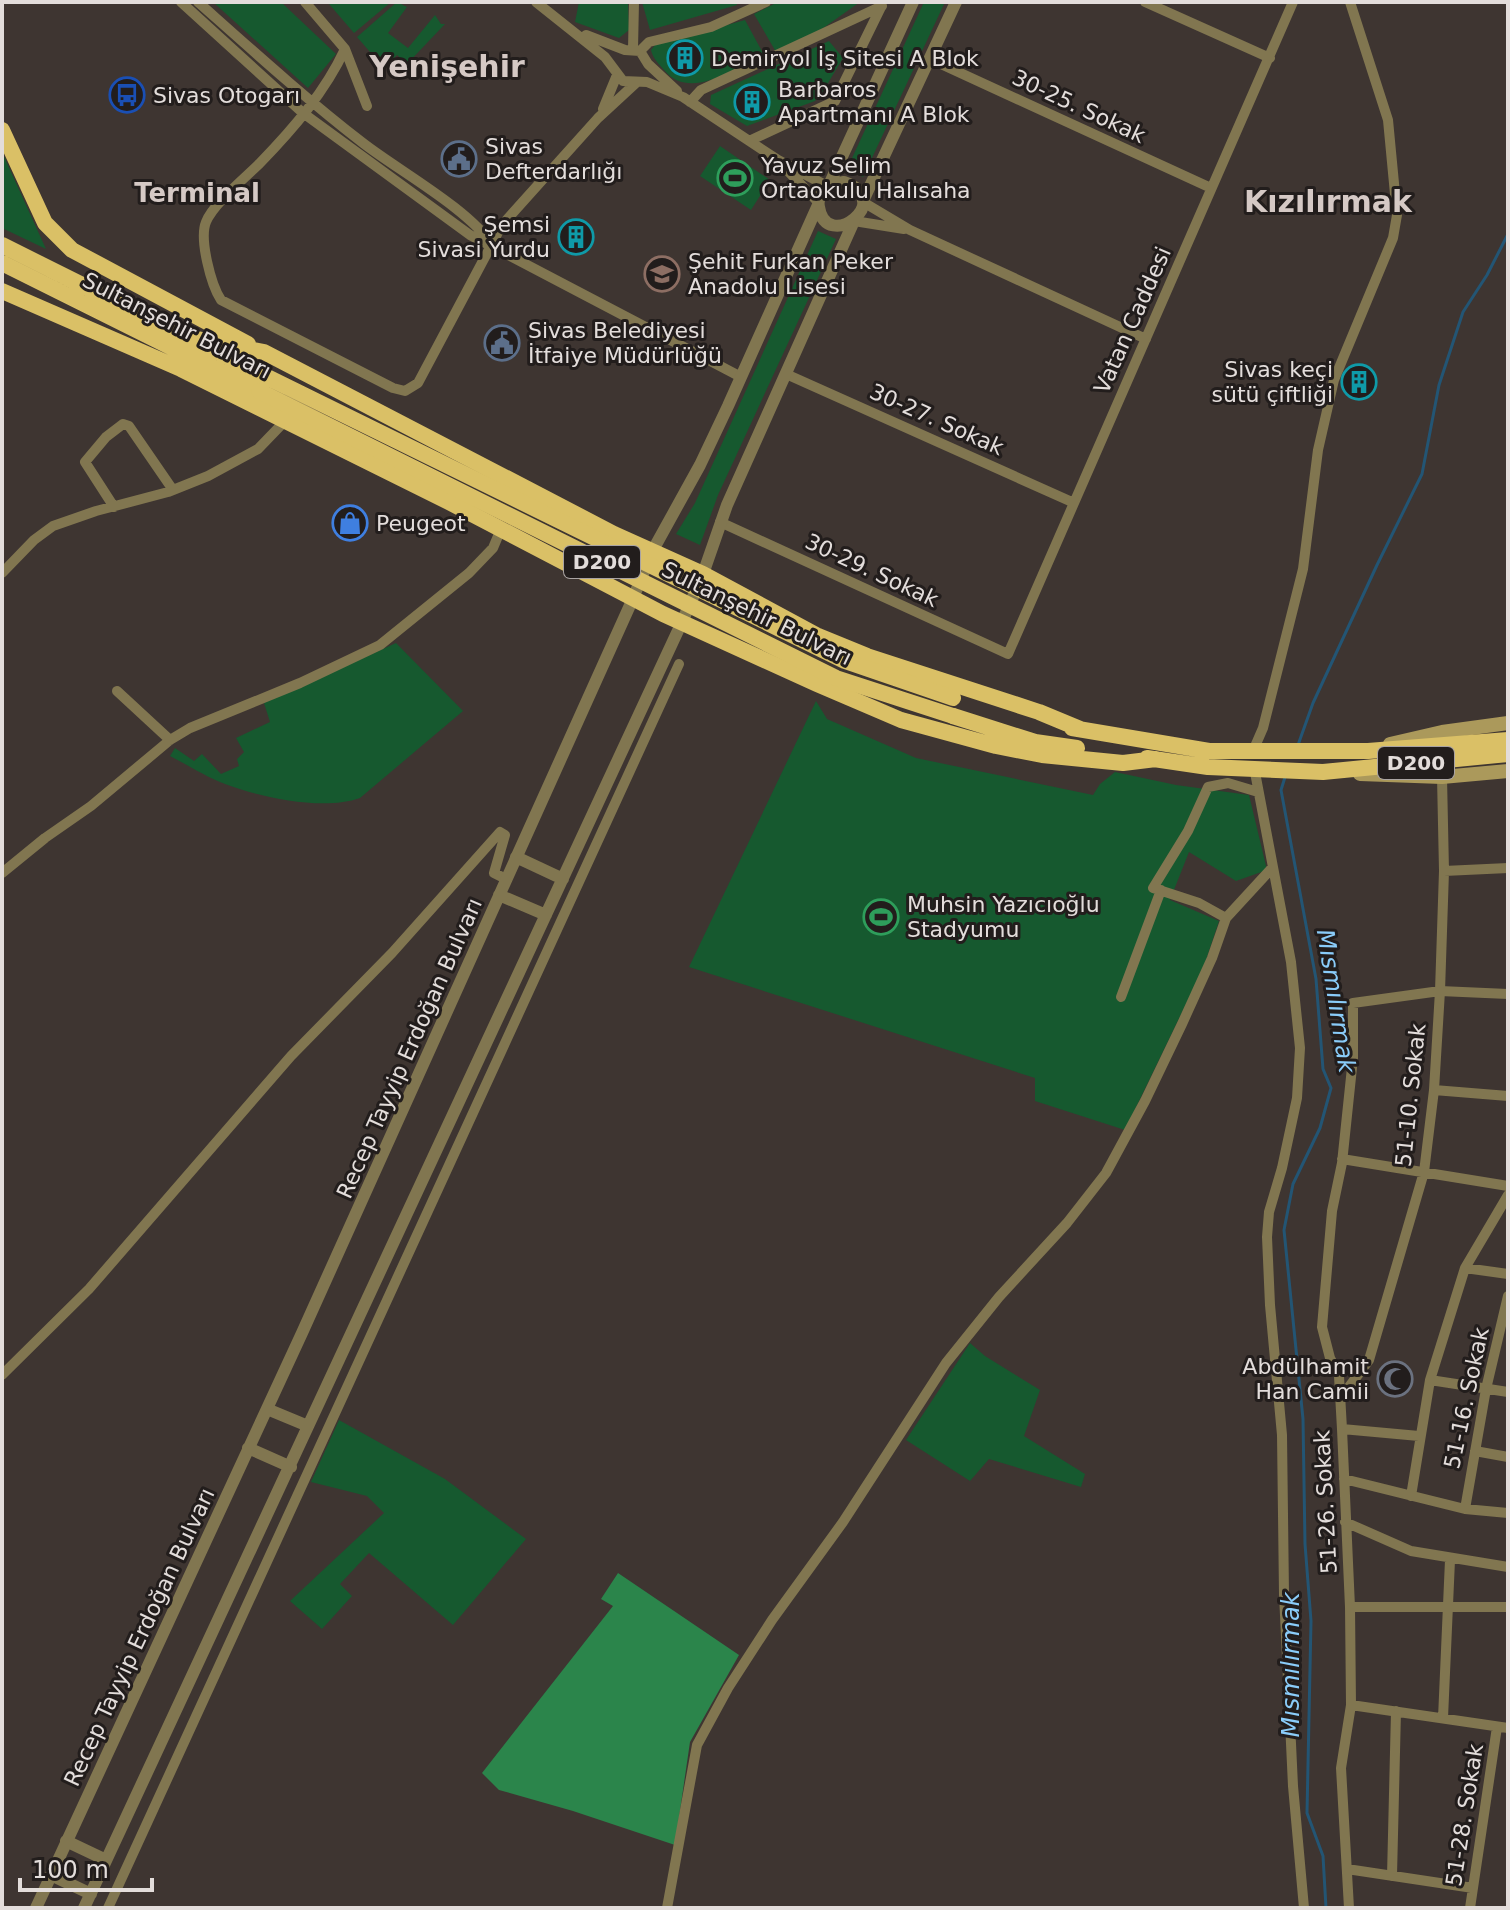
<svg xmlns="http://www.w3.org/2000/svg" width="1510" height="1910" viewBox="0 0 1510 1910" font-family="'DejaVu Sans',sans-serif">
	<rect width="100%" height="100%" fill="#3e3531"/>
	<path fill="#16592f" d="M213 2H281L336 54 308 88Z
		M331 2H391L354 33 329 4Z
		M397 2 407 7 388 33 408 48 435 15 441 24H445L407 64 397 55 384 68 357 37Z
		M579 2H628L629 30 619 38 575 22Z
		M642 2H736L737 5 650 30Z
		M778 2H860L819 31 776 52 754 14Z
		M924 2H945L863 177 847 169Z
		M745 20 764 55C736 68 690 101 665 71 659 64 653 59 651 50L655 45Z
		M829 41 843 58 822 93 815 101 747 126 710 104 711 95Z
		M720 146 770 180 751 210 700 176Z
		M2 152 46 249 2 228Z
		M818 231 836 239 718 495 700 545 676 534 695 503Z
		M396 643 463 711 360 798C324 811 262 798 225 784 206 777 188 765 170 756L175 748 194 761 202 754 221 774 239 766 237 759 244 752 236 738 270 722 264 703Z
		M816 701 827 719 916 758 1093 795 1100 784 1115 772 1176 785 1249 795 1267 870 1236 881 1189 852 1170 900 1219 921 1203 969 1125 1130 1035 1101V1078L689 967Z
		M970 1343 985 1356 1040 1390 1024 1436 1085 1474 1081 1487 989 1459 970 1481 906 1440Z
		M339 1420 445 1479 526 1539 453 1625 369 1553 340 1584 352 1596 322 1629 290 1601 384 1513 367 1496 311 1482Z"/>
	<path fill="#2b854b" d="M618 1573 739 1655 690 1742 675 1845 573 1811 499 1790 482 1773 613 1606 601 1599Z"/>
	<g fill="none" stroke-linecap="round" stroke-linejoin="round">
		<path stroke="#235574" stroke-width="3" d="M1298 745 1313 703 1377 565 1422 474 1439 385 1463 312 1487 275 1508 234
			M1286 774 1281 790 1316 979 1323 1069 1331 1088 1320 1128 1293 1184 1284 1230 1303 1419 1305 1544 1311 1621 1307 1813 1323 1856 1326 1908"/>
		<path stroke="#817650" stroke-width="10" d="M181 2 303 113 470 235 741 377
			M198 2C252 50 306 99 363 143 399 171 469 209 493 246
			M305 2 345 49 367 106
			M536 2 605 57 623 81 647 82 683 97 778 160 827 186
			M1145 2 1270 58
			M586 35 625 50 640 51 648 64 677 91
			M345 49C325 92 293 129 260 163 245 178 213 204 206 222 199 239 211 285 221 300L393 388 405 391 418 383 502 225 598 118 637 82
			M633 49 634 2
			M640 51 649 42 711 27 766 2
			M930 59 1211 188
			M690 102 701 90 882 6
			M603 109 617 75
			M749 141 835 101 881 7
			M785 168 818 202
			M863 202 910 230 1146 339
			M854 221 904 229
			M786 374 1072 502
			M114 507 85 462 106 437 123 424 129 426 173 490
			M720 522 1008 654 1293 2
			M2 573 34 540 53 526 96 511 168 492 208 476 258 449 285 421
			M117 691 170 740
			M1253 751 1263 728 1303 569 1318 450 1334 380 1393 238 1397 215 1388 120 1350 2
			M1254 767 1291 962 1300 1048 1297 1098 1282 1168 1269 1212 1267 1237 1270 1305 1282 1435 1284 1594 1293 1786 1304 1908
			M1444 871 1508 868
			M2 873 45 838 91 806 170 740 190 728 300 683 380 645 469 573 493 548 501 529
			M1226 918 1199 903 1153 888 1188 831 1208 787 1228 783 1258 792
			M1121 997 1161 890
			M1434 1090 1508 1096
			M1342 1159 1508 1186
			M1465 1268 1508 1274
			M2 1375 89 1289 291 1056 392 953 500 832 505 835 494 873 506 879
			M1430 1380 1508 1392
			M1340 1399 1369 1360 1424 1172 1434 1090 1440 991 1444 871 1442 777
			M1342 1429 1419 1436
			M1475 1451 1508 1457
			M1344 1479 1465 1509 1508 1513
			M1411 1496 1430 1380 1465 1268 1508 1195
			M1465 1509 1486 1389 1508 1296
			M1345 1522 1411 1551 1508 1567
			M1350 1607H1508
			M1351 1705 1508 1728
			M1443 1718 1450 1560
			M1347 1869 1473 1888
			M1392 1876 1396 1711
			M108 1908 679 664
			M667 1908 697 1745 728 1688 772 1620 843 1522 946 1363 999 1297 1067 1223 1106 1173 1145 1101 1182 1024 1212 958 1226 918 1272 868
			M1349 1908 1341 1768 1351 1705 1350 1607 1342 1429 1339 1376 1330 1358 1322 1327 1332 1211 1342 1163 1353 1058V1003L1440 991 1508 994
			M1470 1908 1497 1727"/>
		<path stroke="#817650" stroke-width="12" d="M829 185 844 182C897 200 826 254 819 207 817 197 822 190 829 185L913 2
			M863 201 956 2
			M516 857 563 879
			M499 895 546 915
			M267 1409 308 1426
			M248 1448 291 1467
			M66 1841 106 1860
			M51 1875 91 1894
			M36 1908 302 1333 631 603 653 550 700 465 728 406 818 205
			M84 1908 682 622 703 574 727 505 854 221"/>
		<path stroke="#ab995b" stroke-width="14" d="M1390 744 1442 732 1508 723
			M1360 774 1442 777 1508 771"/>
		<path stroke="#dac066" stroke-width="16" d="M2 130 45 223 72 250 248 344
			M2 245 265 376
			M2 263 259 391
			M2 291 181 369 449 502 663 614 817 684 901 720 996 746 1042 755 1123 763 1156 759
			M187 337 264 352 614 534 703 574 818 636 867 656 1039 712 1080 729
			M953 716 1035 742 1077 748
			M1072 728 1209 751H1368L1508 740
			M1147 758 1208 767 1323 772 1508 754"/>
		<path stroke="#dac066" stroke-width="16" d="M265 376 845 661 953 698
			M259 391 836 678 953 716"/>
	</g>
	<defs>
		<symbol id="building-ring" viewBox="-11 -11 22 22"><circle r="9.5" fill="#221d1c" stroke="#0f9aa8" stroke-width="1.5"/><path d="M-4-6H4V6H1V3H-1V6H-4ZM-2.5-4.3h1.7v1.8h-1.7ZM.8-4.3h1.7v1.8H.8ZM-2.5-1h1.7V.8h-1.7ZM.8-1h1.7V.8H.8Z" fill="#0f9aa8"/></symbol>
		<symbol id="bus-ring" viewBox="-11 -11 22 22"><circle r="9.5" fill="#221d1c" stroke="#1a4fb4" stroke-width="1.5"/><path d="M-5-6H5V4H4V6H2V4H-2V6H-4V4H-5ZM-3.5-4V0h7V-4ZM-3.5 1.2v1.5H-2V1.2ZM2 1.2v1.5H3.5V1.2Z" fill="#1a4fb4"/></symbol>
		<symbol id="civic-ring" viewBox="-11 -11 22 22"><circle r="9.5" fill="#221d1c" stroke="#5c6f8a" stroke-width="1.5"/><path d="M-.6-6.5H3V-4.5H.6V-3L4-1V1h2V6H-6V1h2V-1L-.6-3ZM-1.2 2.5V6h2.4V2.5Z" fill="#5c6f8a"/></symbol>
		<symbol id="stadium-ring" viewBox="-11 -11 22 22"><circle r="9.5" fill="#221d1c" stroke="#2e9e5b" stroke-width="1.5"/><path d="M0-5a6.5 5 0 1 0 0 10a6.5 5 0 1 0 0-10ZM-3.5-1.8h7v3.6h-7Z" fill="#2e9e5b"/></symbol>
		<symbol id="school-ring" viewBox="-11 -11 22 22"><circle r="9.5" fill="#221d1c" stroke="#8d6e63" stroke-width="1.5"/><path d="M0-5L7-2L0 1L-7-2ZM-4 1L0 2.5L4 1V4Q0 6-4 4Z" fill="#8d6e63"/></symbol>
		<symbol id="shop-ring" viewBox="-11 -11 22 22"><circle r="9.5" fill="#221d1c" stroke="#3f7fe0" stroke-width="1.5"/><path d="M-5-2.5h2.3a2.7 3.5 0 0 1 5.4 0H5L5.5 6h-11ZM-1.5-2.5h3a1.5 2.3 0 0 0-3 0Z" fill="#3f7fe0"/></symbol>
		<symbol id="mosque-ring" viewBox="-11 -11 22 22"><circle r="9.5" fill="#221d1c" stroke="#6b7280" stroke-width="1.5"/><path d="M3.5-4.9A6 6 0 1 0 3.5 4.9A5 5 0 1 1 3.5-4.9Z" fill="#6b7280"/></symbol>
	</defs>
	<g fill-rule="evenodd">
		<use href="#building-ring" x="665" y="38" width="40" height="40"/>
		<use href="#bus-ring" x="107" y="75" width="40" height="40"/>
		<use href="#building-ring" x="732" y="82" width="40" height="40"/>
		<use href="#civic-ring" x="439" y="139" width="40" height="40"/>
		<use href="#stadium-ring" x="715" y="158" width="40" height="40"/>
		<use href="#building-ring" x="556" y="217" width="40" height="40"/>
		<use href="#school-ring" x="642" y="254" width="40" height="40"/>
		<use href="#civic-ring" x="482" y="323" width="40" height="40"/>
		<use href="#building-ring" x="1339" y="362" width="40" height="40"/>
		<use href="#shop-ring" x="330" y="503" width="40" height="40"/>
		<use href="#stadium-ring" x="861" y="897" width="40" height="40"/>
		<use href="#mosque-ring" x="1375" y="1359" width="40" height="40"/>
	</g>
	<g text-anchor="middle" stroke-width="6" stroke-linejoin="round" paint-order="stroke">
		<g fill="#221d1c" stroke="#a9a3a2" stroke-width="2">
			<rect x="564" y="546" width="76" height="32" rx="6"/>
			<rect x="1378" y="747" width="76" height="32" rx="6"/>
		</g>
		<g font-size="20" font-weight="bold" fill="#e3dddb">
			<text x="602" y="569">D200</text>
			<text x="1416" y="770">D200</text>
		</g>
		<g font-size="22" fill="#e3dddb" stroke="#221d1c" text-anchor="start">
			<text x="711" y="66">Demiryol İş Sitesi A Blok</text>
			<text x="778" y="97">Barbaros<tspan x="778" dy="25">Apartmanı A Blok</tspan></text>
			<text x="153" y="103">Sivas Otogarı</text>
			<text x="485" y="154">Sivas<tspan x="485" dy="25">Defterdarlığı</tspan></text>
			<text x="761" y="173">Yavuz Selim<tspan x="761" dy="25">Ortaokulu Halısaha</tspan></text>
			<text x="550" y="232" text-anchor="end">Şemsi<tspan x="550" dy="25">Sivasi Yurdu</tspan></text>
			<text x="688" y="269">Şehit Furkan Peker<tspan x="688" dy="25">Anadolu Lisesi</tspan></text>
			<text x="528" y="338">Sivas Belediyesi<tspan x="528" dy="25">İtfaiye Müdürlüğü</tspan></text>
			<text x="1333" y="377" text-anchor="end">Sivas keçi<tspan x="1333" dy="25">sütü çiftliği</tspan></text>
			<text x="376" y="531">Peugeot</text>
			<text x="907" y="912">Muhsin Yazıcıoğlu<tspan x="907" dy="25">Stadyumu</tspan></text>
			<text x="1369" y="1374" text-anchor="end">Abdülhamit<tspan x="1369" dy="25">Han Camii</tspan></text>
		</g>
		<g font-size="22" fill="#e3dddb" stroke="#221d1c">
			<text transform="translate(1079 106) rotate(25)" y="8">30-25. Sokak</text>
			<text transform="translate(1132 320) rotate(-66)" y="8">Vatan Caddesi</text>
			<text transform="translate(177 325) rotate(27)" y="8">Sultanşehir Bulvarı</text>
			<text transform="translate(937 419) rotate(24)" y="8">30-27. Sokak</text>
			<text transform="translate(872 570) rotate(25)" y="8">30-29. Sokak</text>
			<text transform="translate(757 613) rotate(26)" y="8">Sultanşehir Bulvarı</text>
			<text transform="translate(409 1048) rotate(-66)" y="8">Recep Tayyip Erdoğan Bulvarı</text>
			<text transform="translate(1410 1095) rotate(-84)" y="8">51-10. Sokak</text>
			<text transform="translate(1466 1398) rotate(-78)" y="8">51-16. Sokak</text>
			<text transform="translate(1325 1502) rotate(-93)" y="8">51-26. Sokak</text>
			<text transform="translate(139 1637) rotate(-65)" y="8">Recep Tayyip Erdoğan Bulvarı</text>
			<text transform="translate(1464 1815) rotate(-81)" y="8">51-28. Sokak</text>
		</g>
		<g font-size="24" font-style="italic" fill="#8accf9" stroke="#221d1c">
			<text transform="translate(1336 1001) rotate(81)" y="8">Mısmılırmak</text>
			<text transform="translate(1291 1665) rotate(-90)" y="8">Mısmılırmak</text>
		</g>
		<g font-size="26" font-weight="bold" fill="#d5c9c5" stroke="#221d1c">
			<text x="197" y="202">Terminal</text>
		</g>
		<g font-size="30" font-weight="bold" fill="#d5c9c5" stroke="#221d1c">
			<text x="447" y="77">Yenişehir</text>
			<text x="1328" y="212">Kızılırmak</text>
		</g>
	</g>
	<rect width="1510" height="1910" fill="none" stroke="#e3dddb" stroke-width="8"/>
	<path d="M20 1878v12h132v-12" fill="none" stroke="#e3dddb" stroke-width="4"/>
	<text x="32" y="1878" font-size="24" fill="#e3dddb" stroke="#221d1c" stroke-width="6" paint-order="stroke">100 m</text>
</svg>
